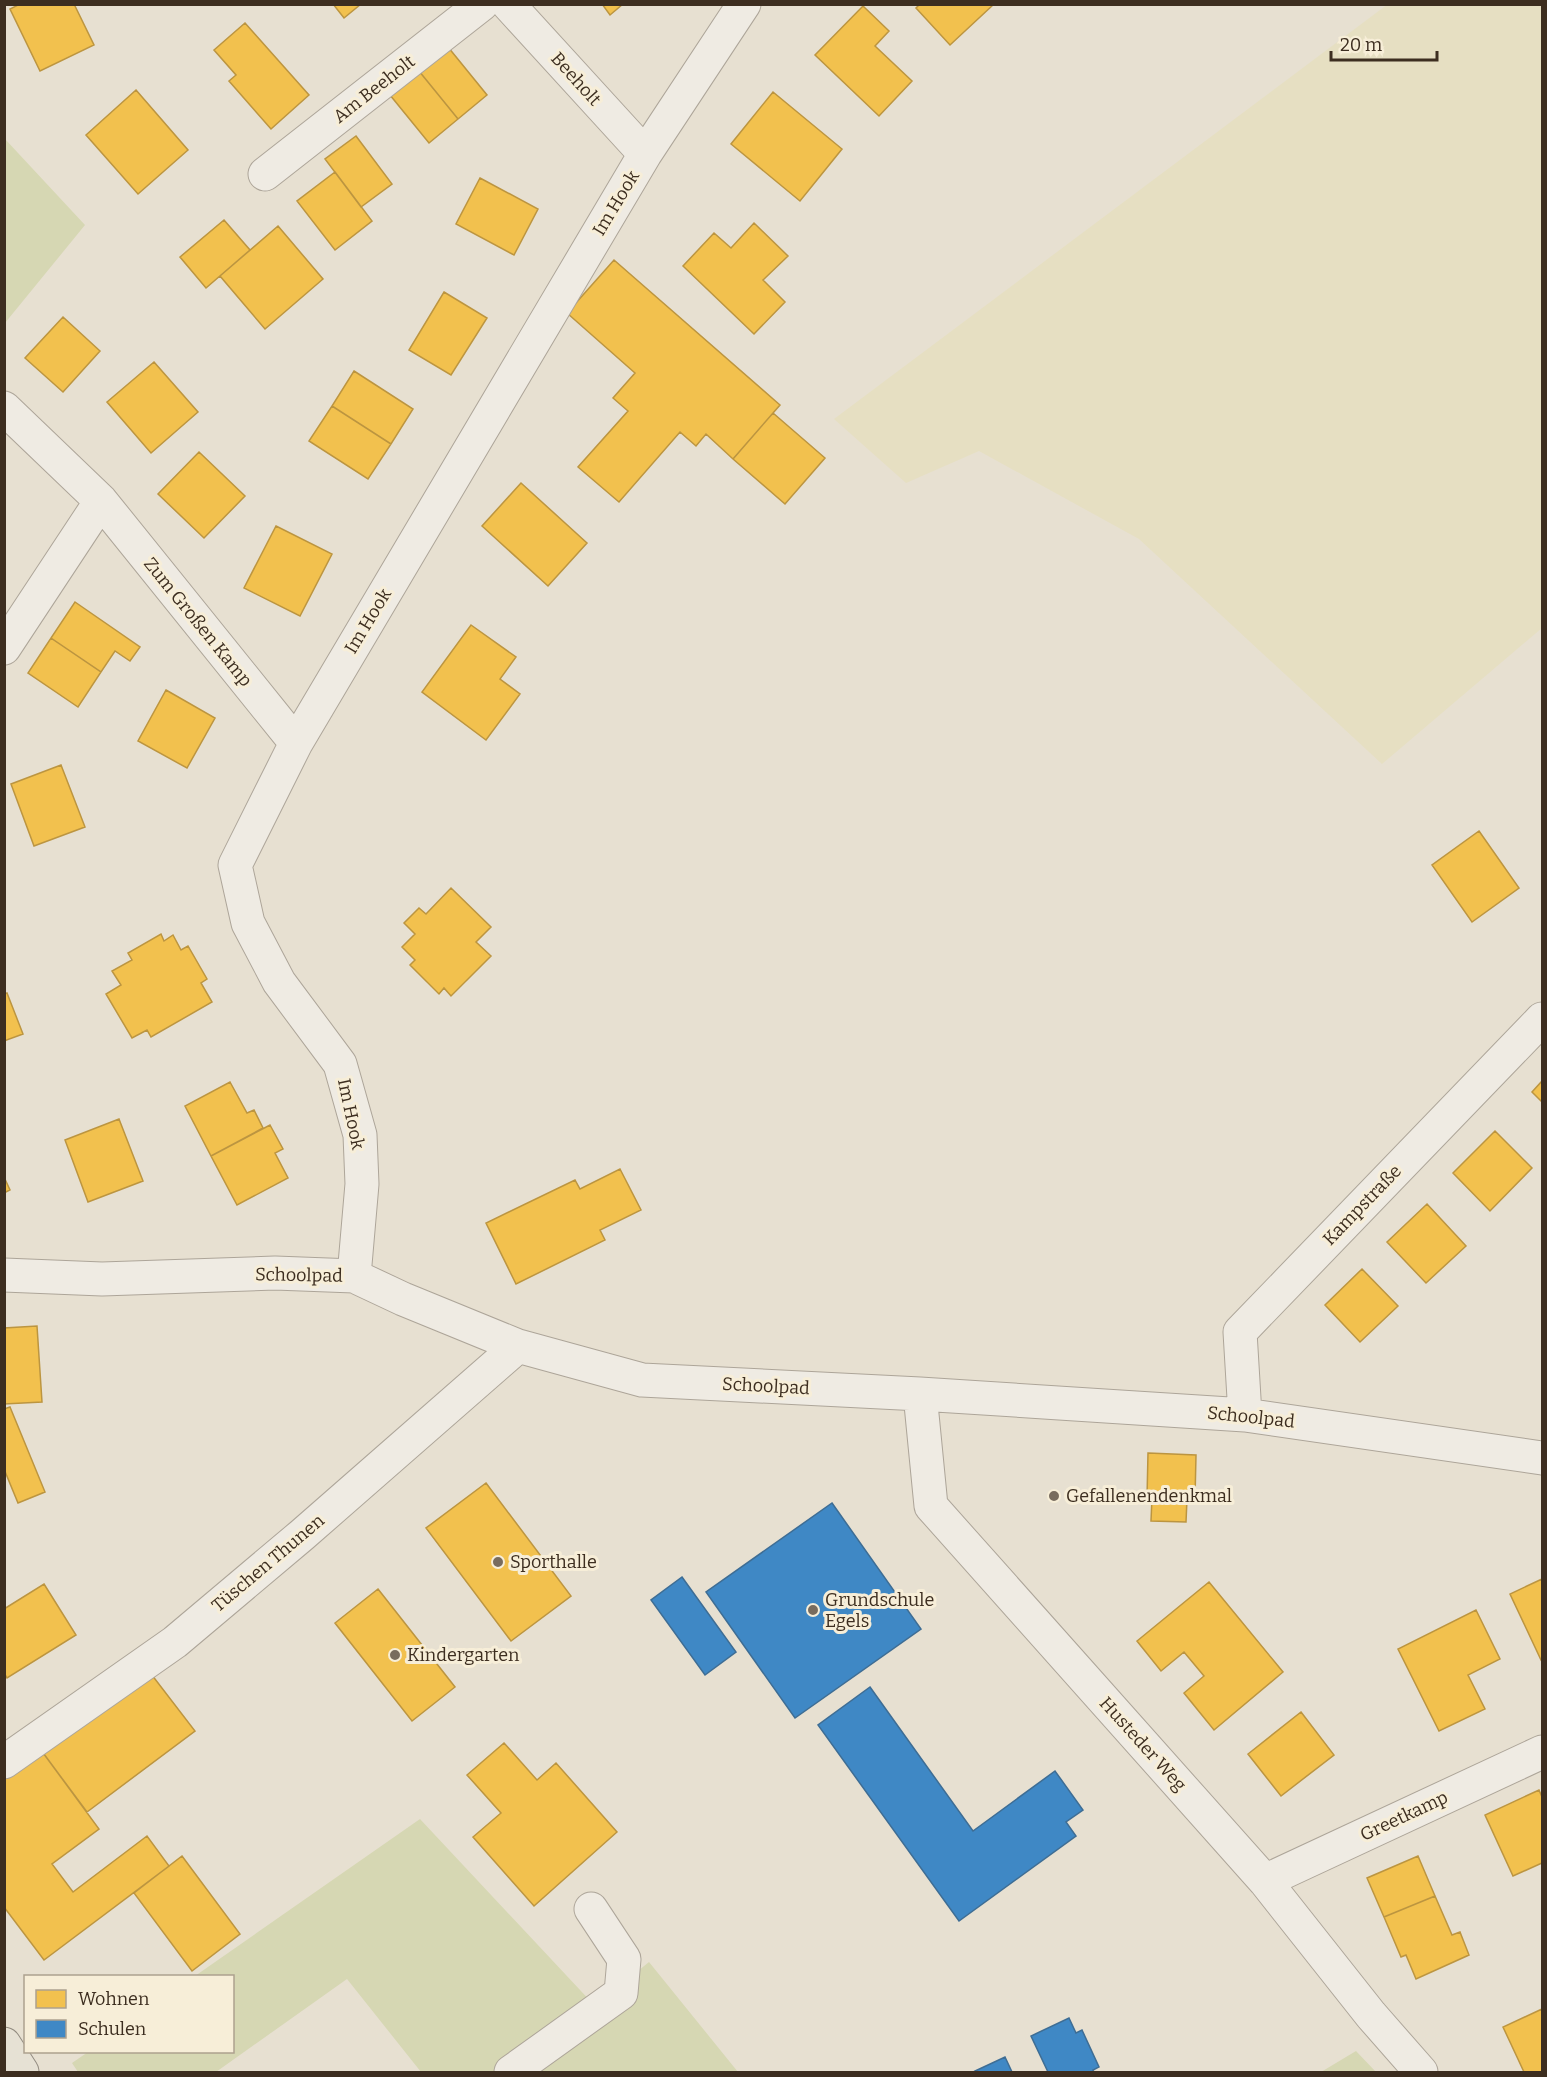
<svg xmlns="http://www.w3.org/2000/svg" width="1547" height="2077" viewBox="0 0 1547 2077" font-family="Bitter,serif">
	<rect width="100%" height="100%" fill="#e7e0d1"/>
	<path fill="#e6dfc2" d="M1388 4 1542 5V628L1382 764 1139 539 979 451 906 483 834 419Z"/>
	<path fill="#d6d7b3" d="M5 139 85 225 5 323Z
		M420 1819 595 2006 649 1962 738 2072H421L347 1979 216 2072H78L72 2063 88 2052H232V1976H195Z
		M1356 2051 1376 2072H1321Z"/>
	<path fill="#f2c14e" stroke="#bc9540" stroke-width="1.5" d="M20 4H74L94 45 40 71 10 9Z
		M333 4H361L344 18Z
		M602 4H623L610 15Z
		M920 4H994L950 45 916 8Z
		M863 6 889 31 875 46 912 81 879 116 815 55Z
		M245 23 309 95 271 129 229 81 236 75 214 50Z
		M448 47 487 95 458 119 419 71Z
		M419 71 458 119 429 143 390 95Z
		M136 90 188 150 138 194 86 135Z
		M773 92 842 149 800 201 731 144Z
		M356 136 392 184 361 207 325 159Z
		M335 172 372 221 335 250 297 201Z
		M480 178 538 209 514 255 456 224Z
		M224 220 250 250 206 288 180 257Z
		M754 223 788 256 763 280 785 302 754 334 683 266 714 233 731 248Z
		M278 226 323 279 265 329 220 276Z
		M614 260 780 405 733 459 706 434 696 446 680 432 619 502 578 467 628 411 613 398 635 373 567 313Z
		M444 292 487 318 451 375 409 350Z
		M63 317 100 351 63 392 25 358Z
		M154 362 198 412 151 453 107 402Z
		M354 371 413 409 391 444 332 406Z
		M332 406 391 444 368 479 309 441Z
		M773 413 825 458 785 504 733 459Z
		M199 452 245 496 204 538 158 494Z
		M521 483 587 543 548 586 482 526Z
		M276 526 332 554 300 616 244 588Z
		M75 602 140 647 130 661 115 651 101 672 51 638Z
		M471 625 516 657 500 679 520 694 486 740 422 692Z
		M51 638 101 672 78 707 28 673Z
		M166 690 215 718 187 768 138 741Z
		M61 765 85 827 34 846 11 784Z
		M1479 831 1519 888 1472 922 1432 865Z
		M451 888 491 927 476 942 491 956 451 996 444 988 439 994 410 965 415 960 402 947 415 934 404 923 419 908 426 914Z
		M161 934 164 941 173 935 181 950 188 946 207 979 201 983 212 1002 151 1037 147 1030 132 1038 106 994 121 985 112 971 132 960 128 953Z
		M7 993 23 1034 4 1041V994Z
		M1542 1081V1102L1532 1092Z
		M230 1082 247 1113 254 1110 263 1128 211 1156 185 1106Z
		M119 1119 143 1181 88 1202 65 1140Z
		M270 1125 283 1149 275 1153 288 1178 237 1205 211 1156Z
		M1495 1131 1532 1168 1490 1211 1453 1173Z
		M620 1169 641 1210 600 1230 605 1240 516 1284 486 1223 575 1180 580 1189Z
		M4 1177 10 1190 4 1193Z
		M1427 1204 1466 1246 1426 1283 1387 1242Z
		M1362 1269 1398 1306 1360 1342 1325 1305Z
		M37 1326 42 1402 4 1404V1328Z
		M10 1407 45 1492 18 1503 4 1469V1409Z
		M1148 1453 1196 1455 1195 1499H1187L1186 1522 1151 1521 1152 1498H1147Z
		M486 1483 571 1596 511 1641 426 1528Z
		M1542 1579V1659L1541 1660 1510 1594Z
		M1209 1582 1283 1672 1214 1730 1184 1693 1204 1676 1184 1652 1161 1671 1137 1641Z
		M44 1584 76 1635 7 1678 4 1673V1609Z
		M378 1589 455 1687 412 1721 335 1623Z
		M1476 1610 1500 1659 1468 1675 1485 1709 1439 1731 1398 1649Z
		M145 1666 195 1731 87 1812 38 1746Z
		M1301 1712 1334 1755 1281 1796 1248 1754Z
		M504 1743 537 1780 556 1763 617 1832 534 1906 473 1837 501 1813 467 1775Z
		M38 1746 99 1829 52 1864 73 1892 147 1836 169 1866 44 1960 4 1907V1771Z
		M1539 1790 1542 1797V1863L1513 1876 1485 1815Z
		M182 1856 240 1934 192 1971 134 1893Z
		M1418 1856 1435 1896 1384 1917 1367 1878Z
		M1435 1896 1452 1935 1460 1932 1469 1955 1416 1979 1406 1955 1401 1957 1384 1917Z
		M1542 2009V2072H1524L1503 2027Z"/>
	<path fill="#3f88c5" stroke="#3e6d94" stroke-width="1.5" d="M832 1503 921 1629 795 1718 706 1592Z
		M682 1577 736 1652 705 1675 651 1600Z
		M870 1687 973 1831 1055 1771 1083 1810 1066 1822 1076 1836 959 1921 818 1725Z
		M1069 2018 1076 2033 1082 2030 1099 2067 1093 2070 1094 2072H1048L1031 2036Z
		M1005 2057 1012 2072H976L975 2071Z"/>
	<g fill="none" stroke-linecap="round" stroke-linejoin="round">
		<defs>
			<path id="minor" d="M508 4 645 154
				M265 174 482 4
				M4 408 101 501 296 743
				M4 648 101 501
				M4 1275 102 1279 275 1273 354 1276 403 1299 518 1346 642 1380 920 1394 1245 1415 1542 1458
				M354 1276 362 1184 360 1135 340 1064 279 982 248 923 235 865 296 743 645 154 744 4
				M920 1394 931 1506 1265 1881 1371 2015 1421 2072
				M1245 1415 1240 1332 1542 1019
				M4 1762 175 1642 302 1535 518 1346
				M1265 1881 1542 1752
				M511 2072 621 1993 624 1959 591 1909"/>
			<path id="major" d="M4 2044 22 2072"/>
		</defs>
		<use href="#minor" stroke="#ada599" stroke-width="35"/>
		<use href="#major" stroke="#928b80" stroke-width="35"/>
		<use href="#minor" stroke="#efebe3" stroke-width="33"/>
		<use href="#major" stroke="#e6e1d4" stroke-width="33"/>
	</g>
	<g fill="#786c5e" stroke="#f7eed8" stroke-width="2">
		<circle cx="1054" cy="1496" r="6"/>
		<circle cx="498" cy="1562" r="6"/>
		<circle cx="813" cy="1610" r="6"/>
		<circle cx="395" cy="1655" r="6"/>
	</g>
	<g text-anchor="middle" stroke-width="6" stroke-linejoin="round" paint-order="stroke">
		<g font-size="18" fill="#3d2e20" stroke="#f7eed8">
			<text transform="translate(576 79) rotate(48)" y="6">Beeholt</text>
			<text transform="translate(374 89) rotate(-38)" y="6">Am Beeholt</text>
			<text transform="translate(616 203) rotate(-59)" y="6">Im Hook</text>
			<text transform="translate(368 621) rotate(-59)" y="6">Im Hook</text>
			<text transform="translate(198 622) rotate(51)" y="6">Zum Großen Kamp</text>
			<text transform="translate(351 1114) rotate(78)" y="6">Im Hook</text>
			<text transform="translate(1362 1205) rotate(-46)" y="6">Kampstraße</text>
			<text transform="translate(299 1275) rotate(1)" y="6">Schoolpad</text>
			<text transform="translate(766 1386) rotate(3)" y="6">Schoolpad</text>
			<text transform="translate(1251 1417) rotate(6)" y="6">Schoolpad</text>
			<text transform="translate(268 1563) rotate(-40)" y="6">Tüschen Thunen</text>
			<text transform="translate(1143 1744) rotate(48)" y="6">Husteder Weg</text>
			<text transform="translate(1404 1816) rotate(-25)" y="6">Greetkamp</text>
		</g>
		<g font-size="18" fill="#3d2e20" stroke="#f7eed8" text-anchor="start">
			<text x="1066" y="1502">Gefallenendenkmal</text>
			<text x="510" y="1568">Sporthalle</text>
			<text x="825" y="1606">Grundschule<tspan x="825" dy="21">Egels</tspan></text>
			<text x="407" y="1661">Kindergarten</text>
		</g>
	</g>
	<rect width="1547" height="2077" fill="none" stroke="#3d2e20" stroke-width="12"/>
	<rect x="24" y="1975" width="210" height="78" fill="#f7eed8" stroke="#ada18e" stroke-width="1.5"/>
	<rect x="36" y="1990" width="30" height="18" fill="#f2c14e" stroke="#ada18e" stroke-width="1.5"/>
	<text x="78" y="2005" font-size="18" fill="#3d2e20">Wohnen</text>
	<rect x="36" y="2020" width="30" height="18" fill="#3f88c5" stroke="#ada18e" stroke-width="1.5"/>
	<text x="78" y="2035" font-size="18" fill="#3d2e20">Schulen</text>
	<path d="M1331 51v9h106v-9" fill="none" stroke="#3d2e20" stroke-width="3"/>
	<text x="1340" y="51" font-size="18" fill="#3d2e20" stroke="#f7eed8" stroke-width="4.5" paint-order="stroke">20 m</text>
</svg>
